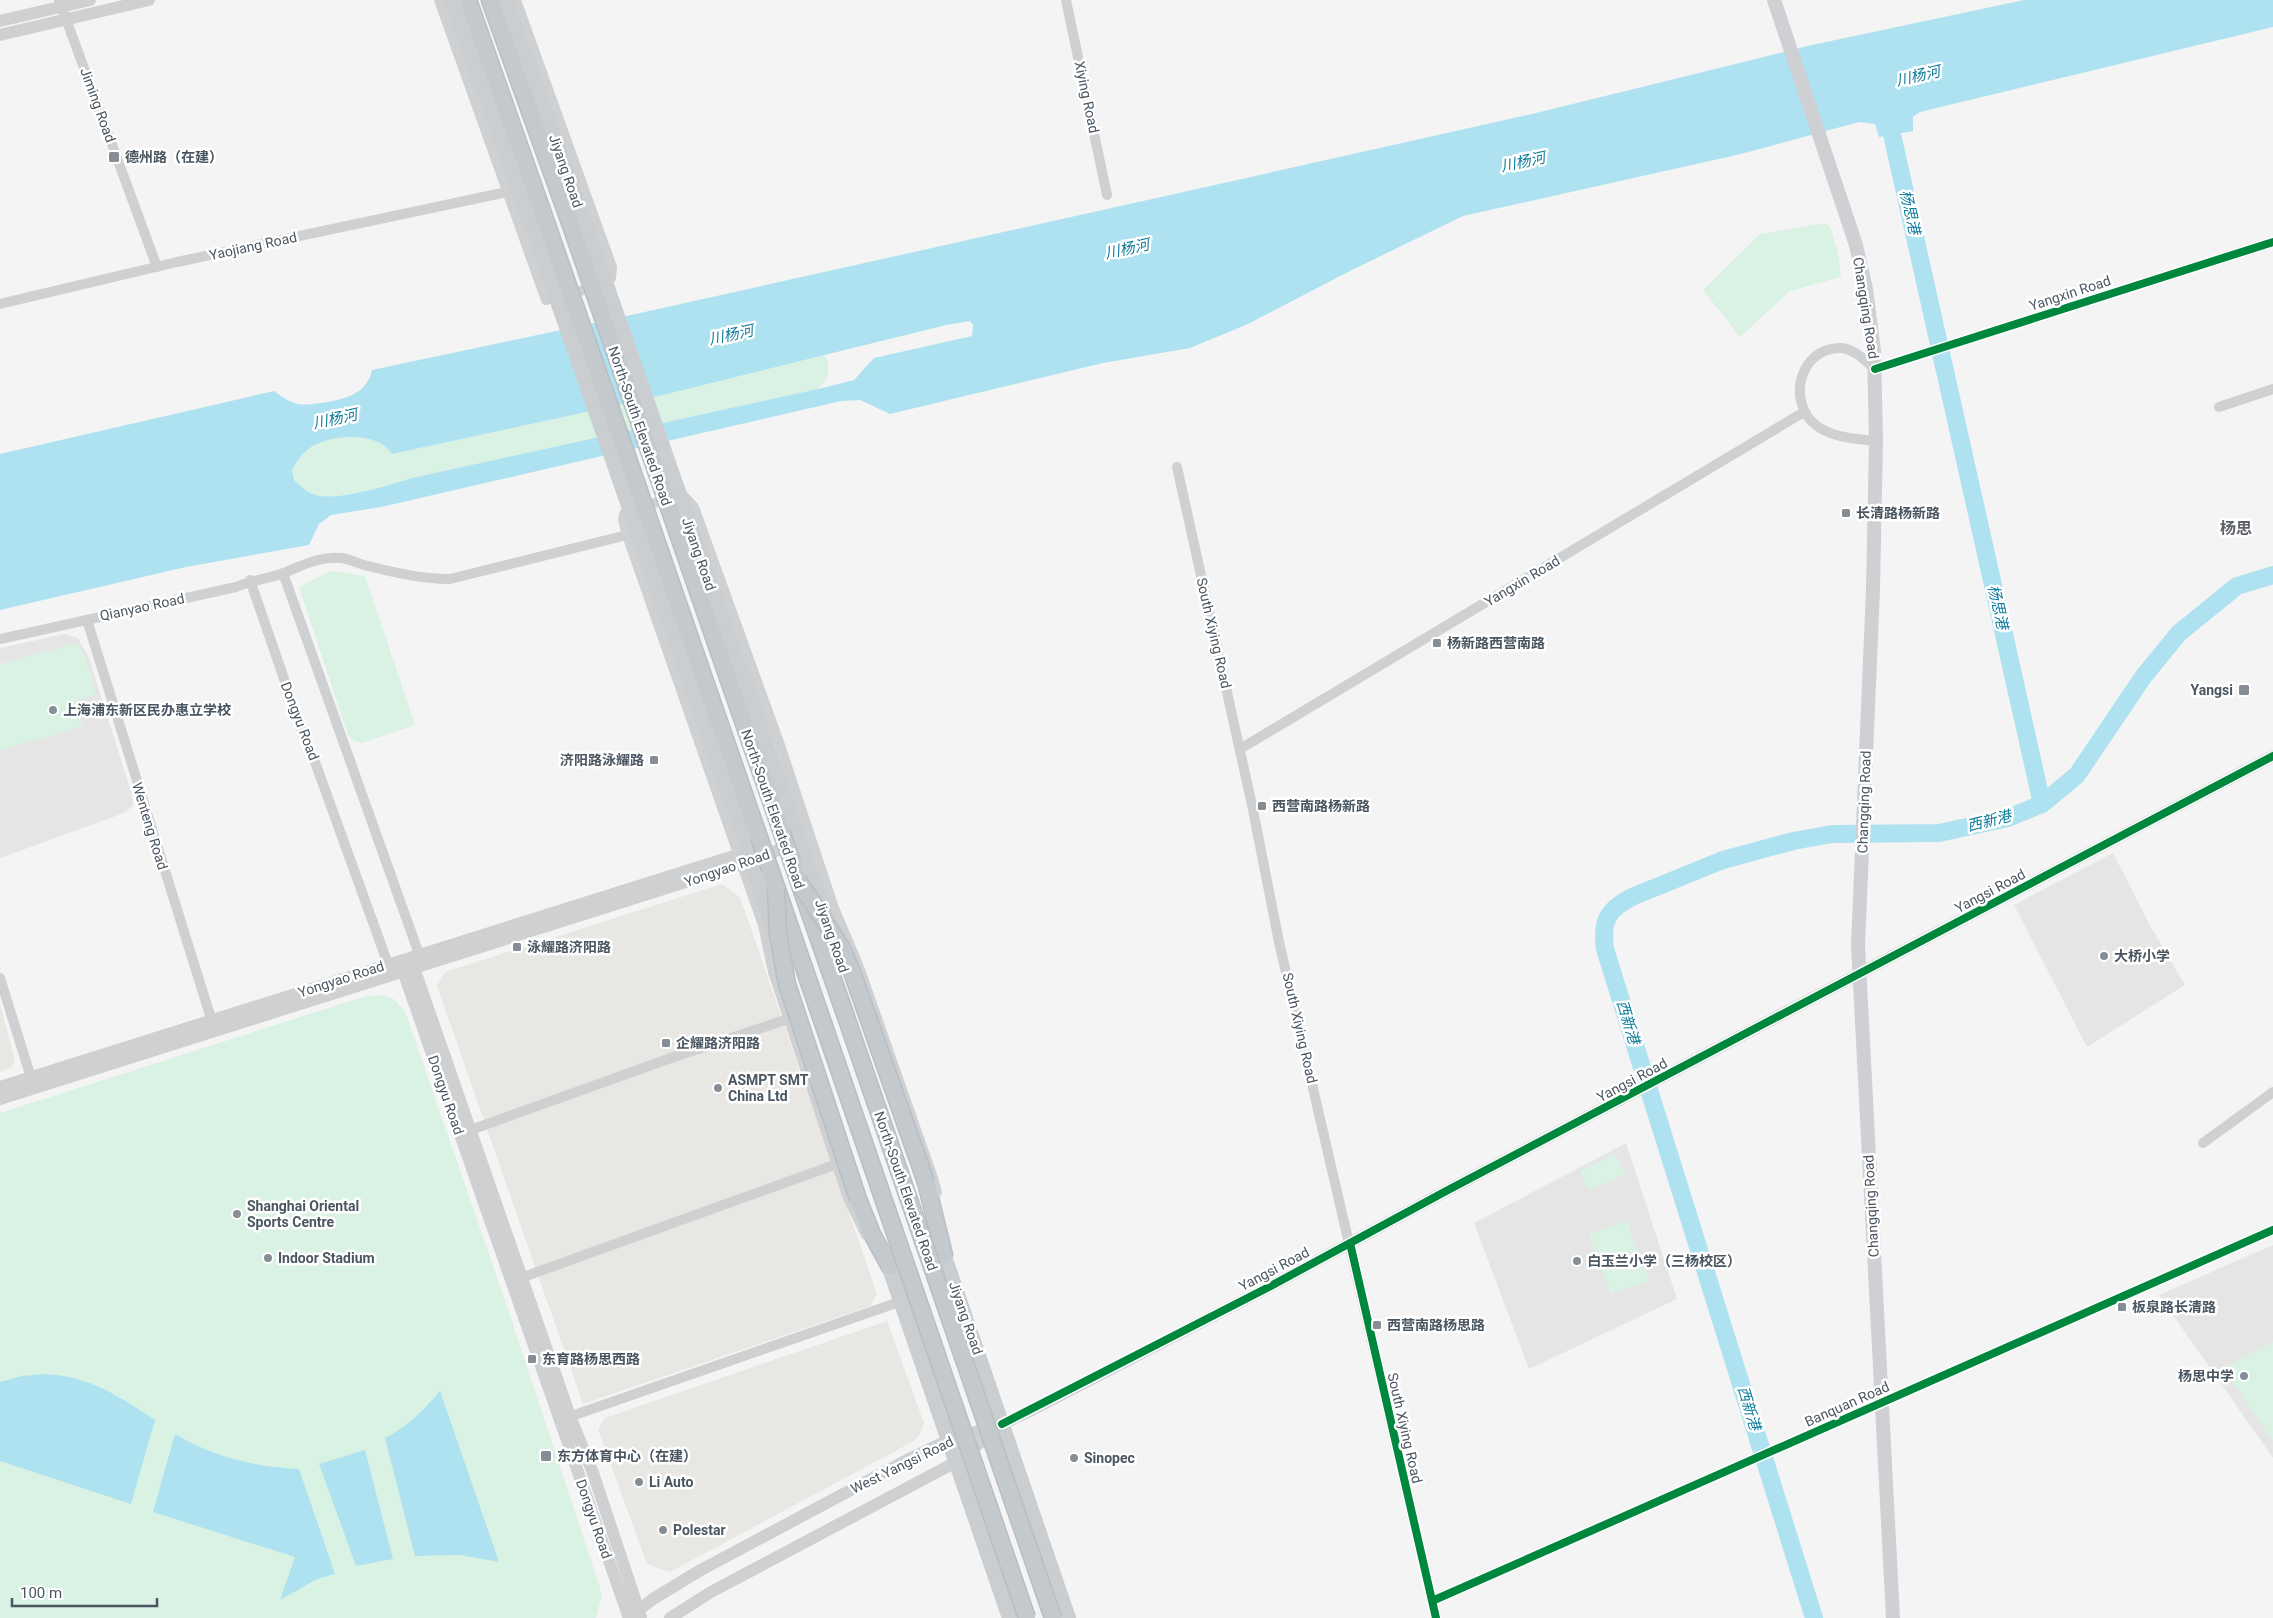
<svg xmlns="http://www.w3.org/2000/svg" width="2273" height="1618" viewBox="0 0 2273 1618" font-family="Roboto,'Noto Sans SC',sans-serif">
	<rect width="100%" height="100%" fill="#f4f4f4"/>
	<path fill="#e8e7e3" d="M722 884 740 897 877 1294 870 1306 583 1404 437 986 445 972Z
		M0 1005 15 1059 12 1067 0 1072Z
		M887 1321 924 1423 921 1433 914 1441 670 1572 647 1564 598 1429 605 1418Z"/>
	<path fill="#e6e5e6" d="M65 634 78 638 89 658 132 795 133 806 124 813 0 858V648Z
		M2113 853 2151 927 2185 985 2087 1047 2014 905Z
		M1626 1143 1677 1299 1529 1369 1474 1223Z
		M2273 1245V1458L2159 1295Z"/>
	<path fill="#d9f2e3" d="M1824 223 1830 227 1838 252 1841 277 1790 291 1740 337 1703 290 1760 234Z
		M825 355C831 370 829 378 818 389L412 478C390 485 333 503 313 494 305 491 299 486 294 480L292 470C296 463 300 456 306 451 325 434 376 430 392 454L651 398Z
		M331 571 365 576 415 725 362 743 354 741 348 735 299 587Z
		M77 643 85 655 96 694 75 700 82 727 0 750V664Z
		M382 995 394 999 405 1011 510 1315 602 1594 596 1618H0V1113L366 996Z
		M1615 1154 1625 1174 1589 1191 1580 1171Z
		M1627 1221 1649 1281 1611 1294 1589 1234Z
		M2273 1342V1441L2223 1368Z"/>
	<path fill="#aee2f0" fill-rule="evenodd" d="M2024 0H2273V27L1920 112 1913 117V131L1879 137 1875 124 1859 122 1741 154 1463 216 1352 270 1248 324 1190 348 1103 363 890 414 860 400 841 401 381 507 331 515 319 524 309 545 186 567 0 610V454L274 391C280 395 286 400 294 403 302 406 312 404 321 403 342 400 367 395 372 370L622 317 1170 195 1532 114 1812 45ZM970 321 973 325 972 336 874 358 854 380 818 389 412 478C390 485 333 503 313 494 305 491 300 486 294 480L292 470C296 463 300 456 306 451 325 434 377 430 392 454L651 398 946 325Z
		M46 1374C92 1377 118 1396 155 1420L131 1504 0 1461V1382L22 1376Z
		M440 1391 499 1562 460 1555 415 1556 385 1438C407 1427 424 1410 440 1391Z
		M175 1434C214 1457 254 1467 299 1469L335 1574 317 1579 280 1600 295 1557 153 1512Z
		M365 1450 393 1559 356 1566 319 1464Z"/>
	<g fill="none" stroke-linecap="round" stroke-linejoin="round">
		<path stroke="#aee2f0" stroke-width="18" d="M1887 112 2042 804
			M1814 1618 1605 949C1601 920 1608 909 1634 896L1723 860 1793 841 1832 834 1939 833 2008 818 2042 804 2077 775 2143 677 2179 633 2237 586 2273 575"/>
		<defs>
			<path id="trunk" d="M468 0 547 225
				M490 0 569 220
				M792 862 845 1014
				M770 869 823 1023
				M926 1182 944 1255
				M858 1199 872 1234 890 1267"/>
		</defs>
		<use href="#trunk" stroke="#b9bec3" stroke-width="19"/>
		<path stroke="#ced0d2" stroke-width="10" d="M59 0 157 267
			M439 0 546 300 602 285 611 278 612 267 516 0
			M1066 0 1107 195
			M0 304 177 262 507 192
			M2219 407 2273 389
			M1876 441C1855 439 1834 438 1817 426 1786 403 1799 348 1840 348 1854 348 1865 361 1875 369L2273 242
			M1177 467 1252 805 1279 942 1436 1618
			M283 573 419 954
			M250 580 303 734 315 762 388 964
			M87 620 214 1028
			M0 639 236 587C252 580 268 579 284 573 304 565 319 556 342 558 349 559 357 563 364 565 392 572 421 579 450 579L627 535
			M1240 749 1804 412
			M0 978 33 1084
			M465 1132 671 1058 788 1019
			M2203 1143 2273 1092
			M866 1235 848 1198 773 972 763 925 627 535 623 520 624 514 629 511 677 496H684L694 507 780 745 834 908 859 967 933 1178 937 1192
			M515 1280 837 1164
			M563 1419 902 1301
			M1432 1601 2273 1230"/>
		<path stroke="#ced0d2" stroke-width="12" d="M0 21 90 0
			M0 35 149 0
			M416 961 414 968 421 988 570 1416 593 1473 641 1617
			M397 968 403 971 629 1618
			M0 1087 756 849
			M0 1099 752 861 794 843
			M628 1618 653 1599 699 1571 907 1460 949 1440 1002 1424 1032 1410 1267 1288 1448 1190 2273 756
			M670 1618 711 1592 956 1462 997 1429"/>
		<path stroke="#ced0d4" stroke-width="14" d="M1774 0 1856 245 1866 289 1874 351 1876 441 1873 589 1858 945 1893 1618"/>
		<path stroke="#caced1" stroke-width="16" d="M452 0 534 232
			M505 0 582 216
			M793 822 825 916
			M744 837 775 932
			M939 1242 1068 1618
			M885 1254 1010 1618"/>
		<use href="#trunk" stroke="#c4c9cd" stroke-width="16"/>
		<defs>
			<path id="trunk-bridge" d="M569 220 792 862
				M547 225 770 869
				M798 880 841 947 852 972 926 1182
				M776 889 778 934 787 984 858 1199
				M845 1014 1053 1618
				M823 1023 1027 1618"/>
		</defs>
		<use href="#trunk-bridge" stroke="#b9bec3" stroke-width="19" stroke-linecap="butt"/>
		<path stroke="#caced1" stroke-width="16" d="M582 216 793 822
			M534 232 744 837"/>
		<use href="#trunk-bridge" stroke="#c4c9cd" stroke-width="16"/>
		<defs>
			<path id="cycleway" d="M1875 369 2273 242
				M1350 1243 1436 1618
				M1002 1424 1267 1288 1448 1190 2273 756
				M1432 1601 2273 1230"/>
		</defs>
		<use href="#cycleway" stroke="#fff" stroke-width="11"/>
		<use href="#cycleway" stroke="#00873e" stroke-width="8"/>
	</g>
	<g fill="#868d94" stroke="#fff" stroke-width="2">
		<rect x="108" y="151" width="12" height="12" rx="2.5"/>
		<rect x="1841" y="508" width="10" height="10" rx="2.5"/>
		<rect x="1432" y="638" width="10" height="10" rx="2.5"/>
		<rect x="2238" y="684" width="12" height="12" rx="2.5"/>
		<circle cx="53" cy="710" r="5"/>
		<rect x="649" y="755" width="10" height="10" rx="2.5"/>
		<rect x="1257" y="801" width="10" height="10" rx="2.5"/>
		<rect x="512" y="942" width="10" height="10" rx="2.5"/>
		<circle cx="2104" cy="956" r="5"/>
		<rect x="661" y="1038" width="10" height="10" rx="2.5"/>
		<circle cx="718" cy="1088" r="5"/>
		<circle cx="237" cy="1214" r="5"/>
		<circle cx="268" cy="1258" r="5"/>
		<circle cx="1577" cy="1261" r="5"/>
		<rect x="2117" y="1302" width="10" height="10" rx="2.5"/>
		<rect x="1372" y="1320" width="10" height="10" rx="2.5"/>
		<rect x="527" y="1354" width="10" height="10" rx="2.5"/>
		<circle cx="2244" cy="1376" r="5"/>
		<rect x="540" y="1450" width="12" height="12" rx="2.5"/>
		<circle cx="1074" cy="1458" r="5"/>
		<circle cx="639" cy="1482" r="5"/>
		<circle cx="663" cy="1530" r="5"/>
	</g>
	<g text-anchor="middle" stroke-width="5" stroke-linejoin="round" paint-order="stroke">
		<g font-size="14" fill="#4a5661" stroke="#fff">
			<text transform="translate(1087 97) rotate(78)" y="5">Xiying Road</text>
			<text transform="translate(98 105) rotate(70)" y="5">Jiming Road</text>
			<text transform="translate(566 171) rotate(71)" y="5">Jiyang Road</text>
			<text transform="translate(253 246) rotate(-12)" y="5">Yaojiang Road</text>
			<text transform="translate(2070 293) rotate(-18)" y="5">Yangxin Road</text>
			<text transform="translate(1866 308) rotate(81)" y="5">Changqing Road</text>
			<text transform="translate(640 426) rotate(71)" y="5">North-South Elevated Road</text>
			<text transform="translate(699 554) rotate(71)" y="5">Jiyang Road</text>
			<text transform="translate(1522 581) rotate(-31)" y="5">Yangxin Road</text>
			<text transform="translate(142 607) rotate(-12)" y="5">Qianyao Road</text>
			<text transform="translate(1214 633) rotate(77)" y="5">South Xiying Road</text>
			<text transform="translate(300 721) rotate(69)" y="5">Dongyu Road</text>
			<text transform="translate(1864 802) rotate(-88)" y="5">Changqing Road</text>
			<text transform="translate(773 809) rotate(71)" y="5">North-South Elevated Road</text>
			<text transform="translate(150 826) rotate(73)" y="5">Wenteng Road</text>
			<text transform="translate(727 868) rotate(-19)" y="5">Yongyao Road</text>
			<text transform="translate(1990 891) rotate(-28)" y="5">Yangsi Road</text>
			<text transform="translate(832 936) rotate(71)" y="5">Jiyang Road</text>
			<text transform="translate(341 979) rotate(-18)" y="5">Yongyao Road</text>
			<text transform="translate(1300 1028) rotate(77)" y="5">South Xiying Road</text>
			<text transform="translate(1632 1080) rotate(-28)" y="5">Yangsi Road</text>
			<text transform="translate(446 1095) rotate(71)" y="5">Dongyu Road</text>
			<text transform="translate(906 1191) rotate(71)" y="5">North-South Elevated Road</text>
			<text transform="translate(1871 1206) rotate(-93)" y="5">Changqing Road</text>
			<text transform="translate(1274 1269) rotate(-28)" y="5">Yangsi Road</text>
			<text transform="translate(966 1318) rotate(71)" y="5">Jiyang Road</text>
			<text transform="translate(1847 1404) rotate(-24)" y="5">Banquan Road</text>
			<text transform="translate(1405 1428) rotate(77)" y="5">South Xiying Road</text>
			<text transform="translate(902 1465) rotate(-26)" y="5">West Yangsi Road</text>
			<text transform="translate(594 1519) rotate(71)" y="5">Dongyu Road</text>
		</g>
		<g font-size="14" font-weight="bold" fill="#4a5661" stroke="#fff" text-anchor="start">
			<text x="125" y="162">德州路（在建）</text>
			<text x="1856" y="518">长清路杨新路</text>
			<text x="1447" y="648">杨新路西营南路</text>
			<text x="2233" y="695" text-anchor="end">Yangsi</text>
			<text x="63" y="715">上海浦东新区民办惠立学校</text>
			<text x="644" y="765" text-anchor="end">济阳路泳耀路</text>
			<text x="1272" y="811">西营南路杨新路</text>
			<text x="527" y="952">泳耀路济阳路</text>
			<text x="2114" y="961">大桥小学</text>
			<text x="676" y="1048">企耀路济阳路</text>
			<text x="728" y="1085">ASMPT SMT<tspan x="728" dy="16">China Ltd</tspan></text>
			<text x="247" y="1211">Shanghai Oriental<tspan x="247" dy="16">Sports Centre</tspan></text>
			<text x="278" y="1263">Indoor Stadium</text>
			<text x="1587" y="1266">白玉兰小学（三杨校区）</text>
			<text x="2132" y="1312">板泉路长清路</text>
			<text x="1387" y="1330">西营南路杨思路</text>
			<text x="542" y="1364">东育路杨思西路</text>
			<text x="2234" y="1381" text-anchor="end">杨思中学</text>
			<text x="557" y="1461">东方体育中心（在建）</text>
			<text x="1084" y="1463">Sinopec</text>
			<text x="649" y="1487">Li Auto</text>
			<text x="673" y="1535">Polestar</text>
		</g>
		<g font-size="15" font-style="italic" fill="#0c7c9b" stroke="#fff">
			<text transform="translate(1918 76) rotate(-13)" y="5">川杨河</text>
			<text transform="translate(1523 162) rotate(-12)" y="5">川杨河</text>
			<text transform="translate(1910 212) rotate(77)" y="5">杨思港</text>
			<text transform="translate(1127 249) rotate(-12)" y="5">川杨河</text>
			<text transform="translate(731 335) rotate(-12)" y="5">川杨河</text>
			<text transform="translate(335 419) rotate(-12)" y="5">川杨河</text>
			<text transform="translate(1998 607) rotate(77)" y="5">杨思港</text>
			<text transform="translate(1989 821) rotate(-14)" y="5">西新港</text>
			<text transform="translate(1628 1022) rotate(73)" y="5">西新港</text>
			<text transform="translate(1749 1408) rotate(73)" y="5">西新港</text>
		</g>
		<g font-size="16" font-weight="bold" fill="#5f6368" stroke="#fff">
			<text x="2236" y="534">杨思</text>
		</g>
	</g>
	<path d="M12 1598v8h145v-8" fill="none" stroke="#4a5661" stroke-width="2.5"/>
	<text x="20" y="1598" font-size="15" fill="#4a5661" stroke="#ffffff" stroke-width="4" paint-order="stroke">100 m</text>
</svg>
